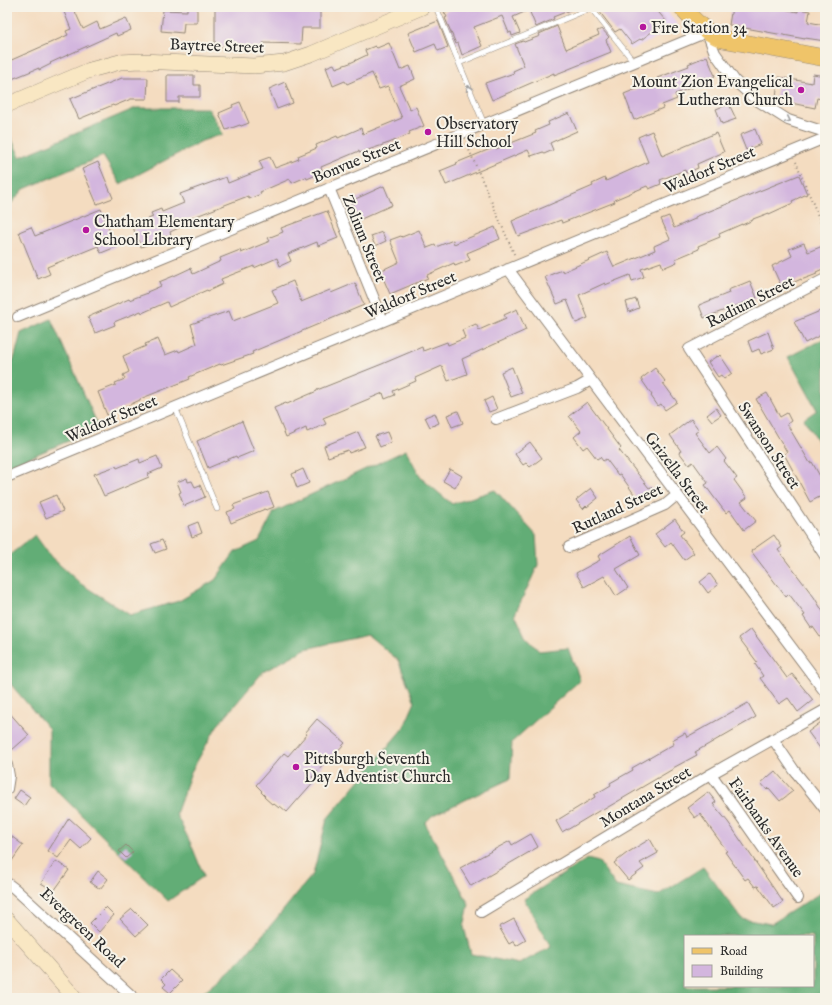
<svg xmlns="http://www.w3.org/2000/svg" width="832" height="1005" viewBox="0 0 832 1005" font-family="'IM FELL English',serif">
	<rect width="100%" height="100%" fill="#f7f3e8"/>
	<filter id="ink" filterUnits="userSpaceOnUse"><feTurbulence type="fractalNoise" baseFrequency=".025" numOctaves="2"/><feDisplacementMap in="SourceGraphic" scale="8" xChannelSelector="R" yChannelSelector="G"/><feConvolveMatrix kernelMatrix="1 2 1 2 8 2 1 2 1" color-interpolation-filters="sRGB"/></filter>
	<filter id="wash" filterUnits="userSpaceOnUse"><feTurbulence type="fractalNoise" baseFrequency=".012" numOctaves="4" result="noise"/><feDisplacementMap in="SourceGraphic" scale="16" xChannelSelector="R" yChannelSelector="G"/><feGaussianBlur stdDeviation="0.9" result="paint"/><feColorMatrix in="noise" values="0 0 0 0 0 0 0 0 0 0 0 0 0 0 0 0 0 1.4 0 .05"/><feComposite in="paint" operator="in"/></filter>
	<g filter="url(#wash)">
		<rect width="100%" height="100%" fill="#f4dcc0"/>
		<path fill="#e6d2f0" d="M596 7H664L680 28 630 50Z"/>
		<path fill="#62ad76" stroke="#466c50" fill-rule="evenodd" d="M136 108H208L223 134 202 141 120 184 103 156 24 189 7 208V129L20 157Z
			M51 319 99 428 7 467V374L15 356 21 333Z
			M825 338V454L804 419 817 410 788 357Z
			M406 450 421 478 452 504 495 490 536 535 538 565 515 614 525 636 539 651 568 648 580 680 512 742 510 779 433 815 425 823 469 904 464 927 471 954 519 964 551 947 524 899 587 859 599 862 616 886 658 895 703 867 742 919 771 924 825 890V998H197L242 959 276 919 313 874 327 819 404 727 415 702 398 660 368 635 305 649 263 672 217 726 191 772 176 814 191 844 204 876 168 901 49 783V729L7 680V557L35 535 51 557 81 584 130 615 179 601 215 580 235 552 259 541 274 512ZM685 936H813V986H685Z"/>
		<g id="blocks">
			<path fill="#d3b6de" d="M62 7H73L83 29 97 22 100 29 126 18 131 30 117 36 116 33 50 63 51 64 39 70V68L7 81V62L68 35 66 31 71 29Z
				M187 7H197V23H184L183 33 161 31 163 10 187 11Z
				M245 7 320 8V28H302L301 44 263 43V47H215V8L245 9Z
				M456 7H576V8L553 17 554 19 536 27 529 10 513 17 520 33 512 36 511 32 509 33 502 16 474 27 482 46 462 55 458 43 456 44 445 18 447 17 444 12Z
				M596 7H654L666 21 641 40 640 39 632 44 620 29 615 32Z
				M732 7H774L798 12V9L810 11 808 22 825 25V41L805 38V39L729 25Z
				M438 21 448 47 438 51 435 44 416 52 408 33Z
				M557 26 566 49 599 35 597 31 602 29 609 37 606 40 611 52 554 75V73L492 100 485 83 514 73 513 71 524 66 515 44 523 41 524 42 540 36 539 34Z
				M389 43 400 70 410 66 415 79 399 86 410 110 416 107 424 126 409 132 410 134 389 143 359 153V151L321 167 323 172 307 179 306 177 292 183 290 179 260 192 261 194 249 199 248 196 181 222 183 226 170 232 171 235 141 247 132 225 153 217 151 213 161 209 162 212 184 203 180 194 226 177 228 183 263 169 259 161 270 157 275 168 299 159 298 156 317 148 316 145 337 136 338 138 361 128 363 134 402 118 388 86 379 89 372 73 347 84 345 81 333 86 326 67 334 64 336 68 350 63 367 55 365 50 375 46 377 48Z
				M707 56 715 76 692 85 693 87 675 94 677 99 662 105 663 108 634 120 624 94 658 80 657 78 689 66 688 64Z
				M813 74 825 76V100L817 98 815 108 791 103 788 97 775 103 779 77 812 83Z
				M167 75H194V85H200V97H179V102H167Z
				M122 78H148L147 99H131L114 106 113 105 79 119 70 99Z
				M285 82 293 103 277 109 269 89Z
				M240 102 249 123 241 126 240 125 226 130 219 113 233 107 232 105Z
				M729 104 736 119 722 124 716 109Z
				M569 113 577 131 552 142 550 143 553 150 544 154 543 152 531 156 528 150 446 185 440 171 457 164 456 163 495 147 496 149 536 133 535 131 549 125 548 122Z
				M755 129 761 144 746 150 740 135Z
				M652 131 662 156 716 133 724 152 697 164 698 168 686 173 685 170 660 180 661 184 649 189 647 186 614 200 615 202 562 223 561 220 518 236 512 221 593 186 592 184 605 178 606 181 648 162 638 137Z
				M98 162 113 198 97 204 82 169Z
				M799 175 807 194 792 201 793 203 769 214V213L753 219V220L742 225V224L719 234 720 237 698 246 699 249 675 259 677 262 663 268 661 262 641 269 644 277 632 281 630 275 605 285V283L579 295 588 318 576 323 567 300 557 304 545 277 562 270 563 272 607 252 614 267 655 250 654 246 670 239 661 219 669 216 674 228 695 219V217Z
				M384 186 392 205 359 220 351 201Z
				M101 209 116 247 101 253 98 246 47 267 50 274 38 279 19 232 31 227 35 236Z
				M327 211 338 238 318 246 317 242 288 254 291 261 280 266 277 258 254 268V266L221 279 223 284 208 291 207 290 169 307 167 302 142 313 141 311 114 322 115 325 95 333 88 317 129 299V300L148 293 147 292 161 286 159 282 176 275 191 268 193 274 221 261 220 258 240 250 241 253 270 241 268 238 283 232 281 228Z
				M495 227 500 239 467 253 470 260 455 266 454 263 427 275 428 278 390 294 380 271 399 262 390 240 401 236 402 237 419 230 427 248 435 245 436 247 453 240 454 244Z
				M382 232 386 241 375 246 371 236Z
				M804 243 808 252 825 245V268L816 272 817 274 801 280V279L782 288 772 266 792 256 789 249Z
				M293 281 301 302 330 290 331 293 355 283 364 305 252 352 253 354 221 365 220 364 189 377 190 379 140 399V400L107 415 98 392 116 385 115 383 125 379 123 375 129 372 123 356 146 346 145 344 158 339 165 355 178 350 179 352 197 344 191 324 229 311 233 321 278 303 272 290Z
				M750 281 757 298 704 318 699 305 729 293 728 290Z
				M636 299 639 308 629 312 626 302Z
				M517 309 526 330 462 359 467 374 448 381 442 366 415 378 416 381 393 391 395 395 385 399 383 393 323 418 326 424 307 432 306 428 286 437 274 408 286 403 287 404 317 391V390L382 364 422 347 423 351 447 342 448 345 465 338 462 330 476 324 479 330 506 318 504 315Z
				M825 309V333L805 343 794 322Z
				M768 332 774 349 761 354 759 349 752 352 748 341Z
				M720 355 732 373 724 379 721 375 718 377 708 362 717 356 718 357Z
				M512 367 522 393 511 397 501 372Z
				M655 368 665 381 663 383 677 402 665 410 661 404 658 406 651 396 652 395 641 379Z
				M767 393 780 417 787 413 791 421 787 424 810 463 812 462 825 485V494L810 502 784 454 787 452 756 399Z
				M492 397 497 409 489 412 484 401Z
				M587 402 621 448 619 450 649 488 651 487 655 495 643 500 642 497 636 500 634 494 620 474 618 475 606 459 603 461 600 457 597 459 587 446 583 449 574 437 581 431 569 416Z
				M716 408 721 415 712 421 707 415Z
				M458 411 463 423 452 427 447 415Z
				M435 413 439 423 430 427 425 417Z
				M691 419 699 430 695 433 710 453 717 447 726 459 724 461 737 478 734 480 747 498 741 502 756 521 744 530 730 510 726 513 713 496 705 485 708 483 693 462 689 465 679 452 681 451 670 435Z
				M242 421 254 451 237 458 236 456 208 468 197 441Z
				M358 432 365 447 349 453 348 450 328 457 324 446Z
				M387 432 391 442 380 447 375 436Z
				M530 442 542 458 530 467 526 463 523 465 515 454Z
				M157 456 162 468 148 474 149 477 104 496 94 474 116 466 117 468 139 459 140 463Z
				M303 469 309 483 297 488 292 474Z
				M450 469 462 476 455 488 443 481Z
				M187 478 188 482 192 481 195 487 200 485 205 497 184 506 179 493 181 492 177 482Z
				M591 488 598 498 587 507 586 506 583 509 576 500Z
				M268 492 274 507 266 510 265 509 231 523 227 512 235 509 233 505Z
				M56 495 63 511 46 518 39 502Z
				M675 519 684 532 680 535 694 553 684 560 671 542 665 547 655 534Z
				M198 522 202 533 192 537 188 526Z
				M774 535 782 547 778 550 814 597 825 615V644L813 627 811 628 803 616 805 615 789 594 786 597 751 551Z
				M630 536 640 555 616 569 628 588 616 596 604 576 584 587 576 573 600 560 598 556Z
				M162 540 166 549 155 553 151 544Z
				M710 574 718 585 708 593 700 582Z
				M751 629 787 678 792 674 813 700 798 712 788 698 779 704 760 678 763 676 755 664 757 662 739 638Z
				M748 703 756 717 695 752 697 755 673 768V769L603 810 602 809 567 830V829L562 832 556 821 595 797 594 795 611 785 610 783 633 770 632 768 674 744 672 740 685 733 687 737Z
				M7 710 29 735 12 750 7 744Z
				M317 719 345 743 333 756 331 755 312 777 315 780 287 812 280 806 279 808 274 804 273 805 264 797 265 796 261 792 262 791 256 785 284 753 288 756 307 734 305 733Z
				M825 719V755L808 732Z
				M775 771 793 791 780 801 769 788 767 790 761 783Z
				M20 790 30 797 24 806 14 799Z
				M708 792 716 802 713 804 728 822 783 902 774 908 758 886 755 887 748 878 745 880 725 852 727 851 700 814 695 818 687 808Z
				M69 818 91 838 81 849 71 840 58 858 48 851Z
				M7 833 23 845 7 868Z
				M531 834 538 847 471 886 460 868 510 841 512 845Z
				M650 839 658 853 640 863 644 868 628 880 614 863 627 853Z
				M126 845 133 852 126 858 119 851Z
				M56 861 69 870 54 891 41 883Z
				M98 871 108 879 100 889 90 882Z
				M106 907 114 915 99 932 90 923Z
				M132 909 148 925 136 936 120 919Z
				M514 919 526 940 516 946 514 941 509 944 499 927Z
				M170 970 182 981 170 993 163 987 166 984 161 979Z"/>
		</g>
	</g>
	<g filter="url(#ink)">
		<use href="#blocks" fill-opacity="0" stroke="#908476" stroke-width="1"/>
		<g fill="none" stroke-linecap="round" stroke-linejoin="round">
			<defs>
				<path id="lane" d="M436 7 484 124
					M590 7 634 62
					M459 63 591 8
					M175 407 217 509"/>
				<path id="street" d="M329 188 383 321
					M508 269 825 692
					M825 279 689 349 825 556
					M18 317 707 32 715 53 735 81 755 99 788 120 825 132
					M496 419 577 388 591 380
					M7 477 825 138
					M569 547 665 505 677 495
					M773 739 794 770 825 809
					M7 765 9 776 7 789
					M711 774 798 898
					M7 883 15 889 134 998
					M481 912 711 774 825 710"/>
				<path id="secondary" d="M7 105 90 70 120 62 141 61 254 66 284 63 311 54 422 7
					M7 920 75 998"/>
				<path id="primary" d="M682 7C694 21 705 32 722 39L825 58"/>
			</defs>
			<use href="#lane" stroke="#908476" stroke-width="6"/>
			<use href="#street" stroke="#908476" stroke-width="12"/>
			<use href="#secondary" stroke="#908476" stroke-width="16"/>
			<use href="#primary" stroke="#908476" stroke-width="18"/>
			<path stroke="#908476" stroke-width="2" stroke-dasharray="1 3" stroke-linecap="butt" d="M466 143 515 256
				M796 162 825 233"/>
			<use href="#lane" stroke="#fff" stroke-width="5"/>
			<use href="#street" stroke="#fff" stroke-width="10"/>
			<use href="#secondary" stroke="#f9e7c3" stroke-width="15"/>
			<use href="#primary" stroke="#efc469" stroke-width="17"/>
		</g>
		<defs><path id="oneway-chevron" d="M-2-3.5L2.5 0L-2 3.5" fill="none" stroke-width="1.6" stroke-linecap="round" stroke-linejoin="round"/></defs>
		<g stroke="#a0a0a0">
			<use href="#oneway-chevron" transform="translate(469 88) rotate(-112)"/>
			<use href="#oneway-chevron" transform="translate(788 120) rotate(25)"/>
		</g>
	</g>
	<g fill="#b5179e" stroke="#f7f3e8" stroke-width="1.5">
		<circle cx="643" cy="27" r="4"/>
		<circle cx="801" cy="90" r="4"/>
		<circle cx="428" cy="132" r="4"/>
		<circle cx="86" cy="230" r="4"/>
		<circle cx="296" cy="767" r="4"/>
	</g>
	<g text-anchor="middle" stroke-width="4" stroke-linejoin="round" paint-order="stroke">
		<g font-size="16" fill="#2b2b2b" stroke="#f7f3e8" text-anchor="start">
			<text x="651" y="33">Fire Station 34</text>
			<text x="793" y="87" text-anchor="end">Mount Zion Evangelical<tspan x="793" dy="18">Lutheran Church</tspan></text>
			<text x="436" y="129">Observatory<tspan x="436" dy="18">Hill School</tspan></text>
			<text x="94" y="227">Chatham Elementary<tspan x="94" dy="18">School Library</tspan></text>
			<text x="304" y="764">Pittsburgh Seventh<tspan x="304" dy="18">Day Adventist Church</tspan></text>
		</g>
		<g font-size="16" fill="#2b2b2b" stroke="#f7f3e8">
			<text transform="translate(217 45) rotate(2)" y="6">Baytree Street</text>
			<text transform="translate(356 160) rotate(-22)" y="6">Bonvue Street</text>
			<text transform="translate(709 169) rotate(-23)" y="6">Waldorf Street</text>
			<text transform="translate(365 238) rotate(68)" y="6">Zolium Street</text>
			<text transform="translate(410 294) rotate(-23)" y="6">Waldorf Street</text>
			<text transform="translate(750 301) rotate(-27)" y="6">Radium Street</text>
			<text transform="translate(111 418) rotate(-23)" y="6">Waldorf Street</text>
			<text transform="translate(770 445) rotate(57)" y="6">Swanson Street</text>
			<text transform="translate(678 472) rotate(53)" y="6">Grizella Street</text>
			<text transform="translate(617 508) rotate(-25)" y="6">Rutland Street</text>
			<text transform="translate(645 796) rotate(-31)" y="6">Montana Street</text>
			<text transform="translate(767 827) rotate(55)" y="6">Fairbanks Avenue</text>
			<text transform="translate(83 927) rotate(43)" y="6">Evergreen Road</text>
		</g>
	</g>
	<rect width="832" height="1005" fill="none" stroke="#f7f3e8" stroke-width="24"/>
	<rect x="684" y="935" width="130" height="52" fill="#f7f3e8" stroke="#a5a39c"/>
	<rect x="692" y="948" width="20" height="6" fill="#efc469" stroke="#a5a39c"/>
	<text x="720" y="955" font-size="12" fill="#2b2b2b">Road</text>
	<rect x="692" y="965" width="20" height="12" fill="#d3b6de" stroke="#a5a39c"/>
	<text x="720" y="975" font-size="12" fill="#2b2b2b">Building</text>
</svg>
